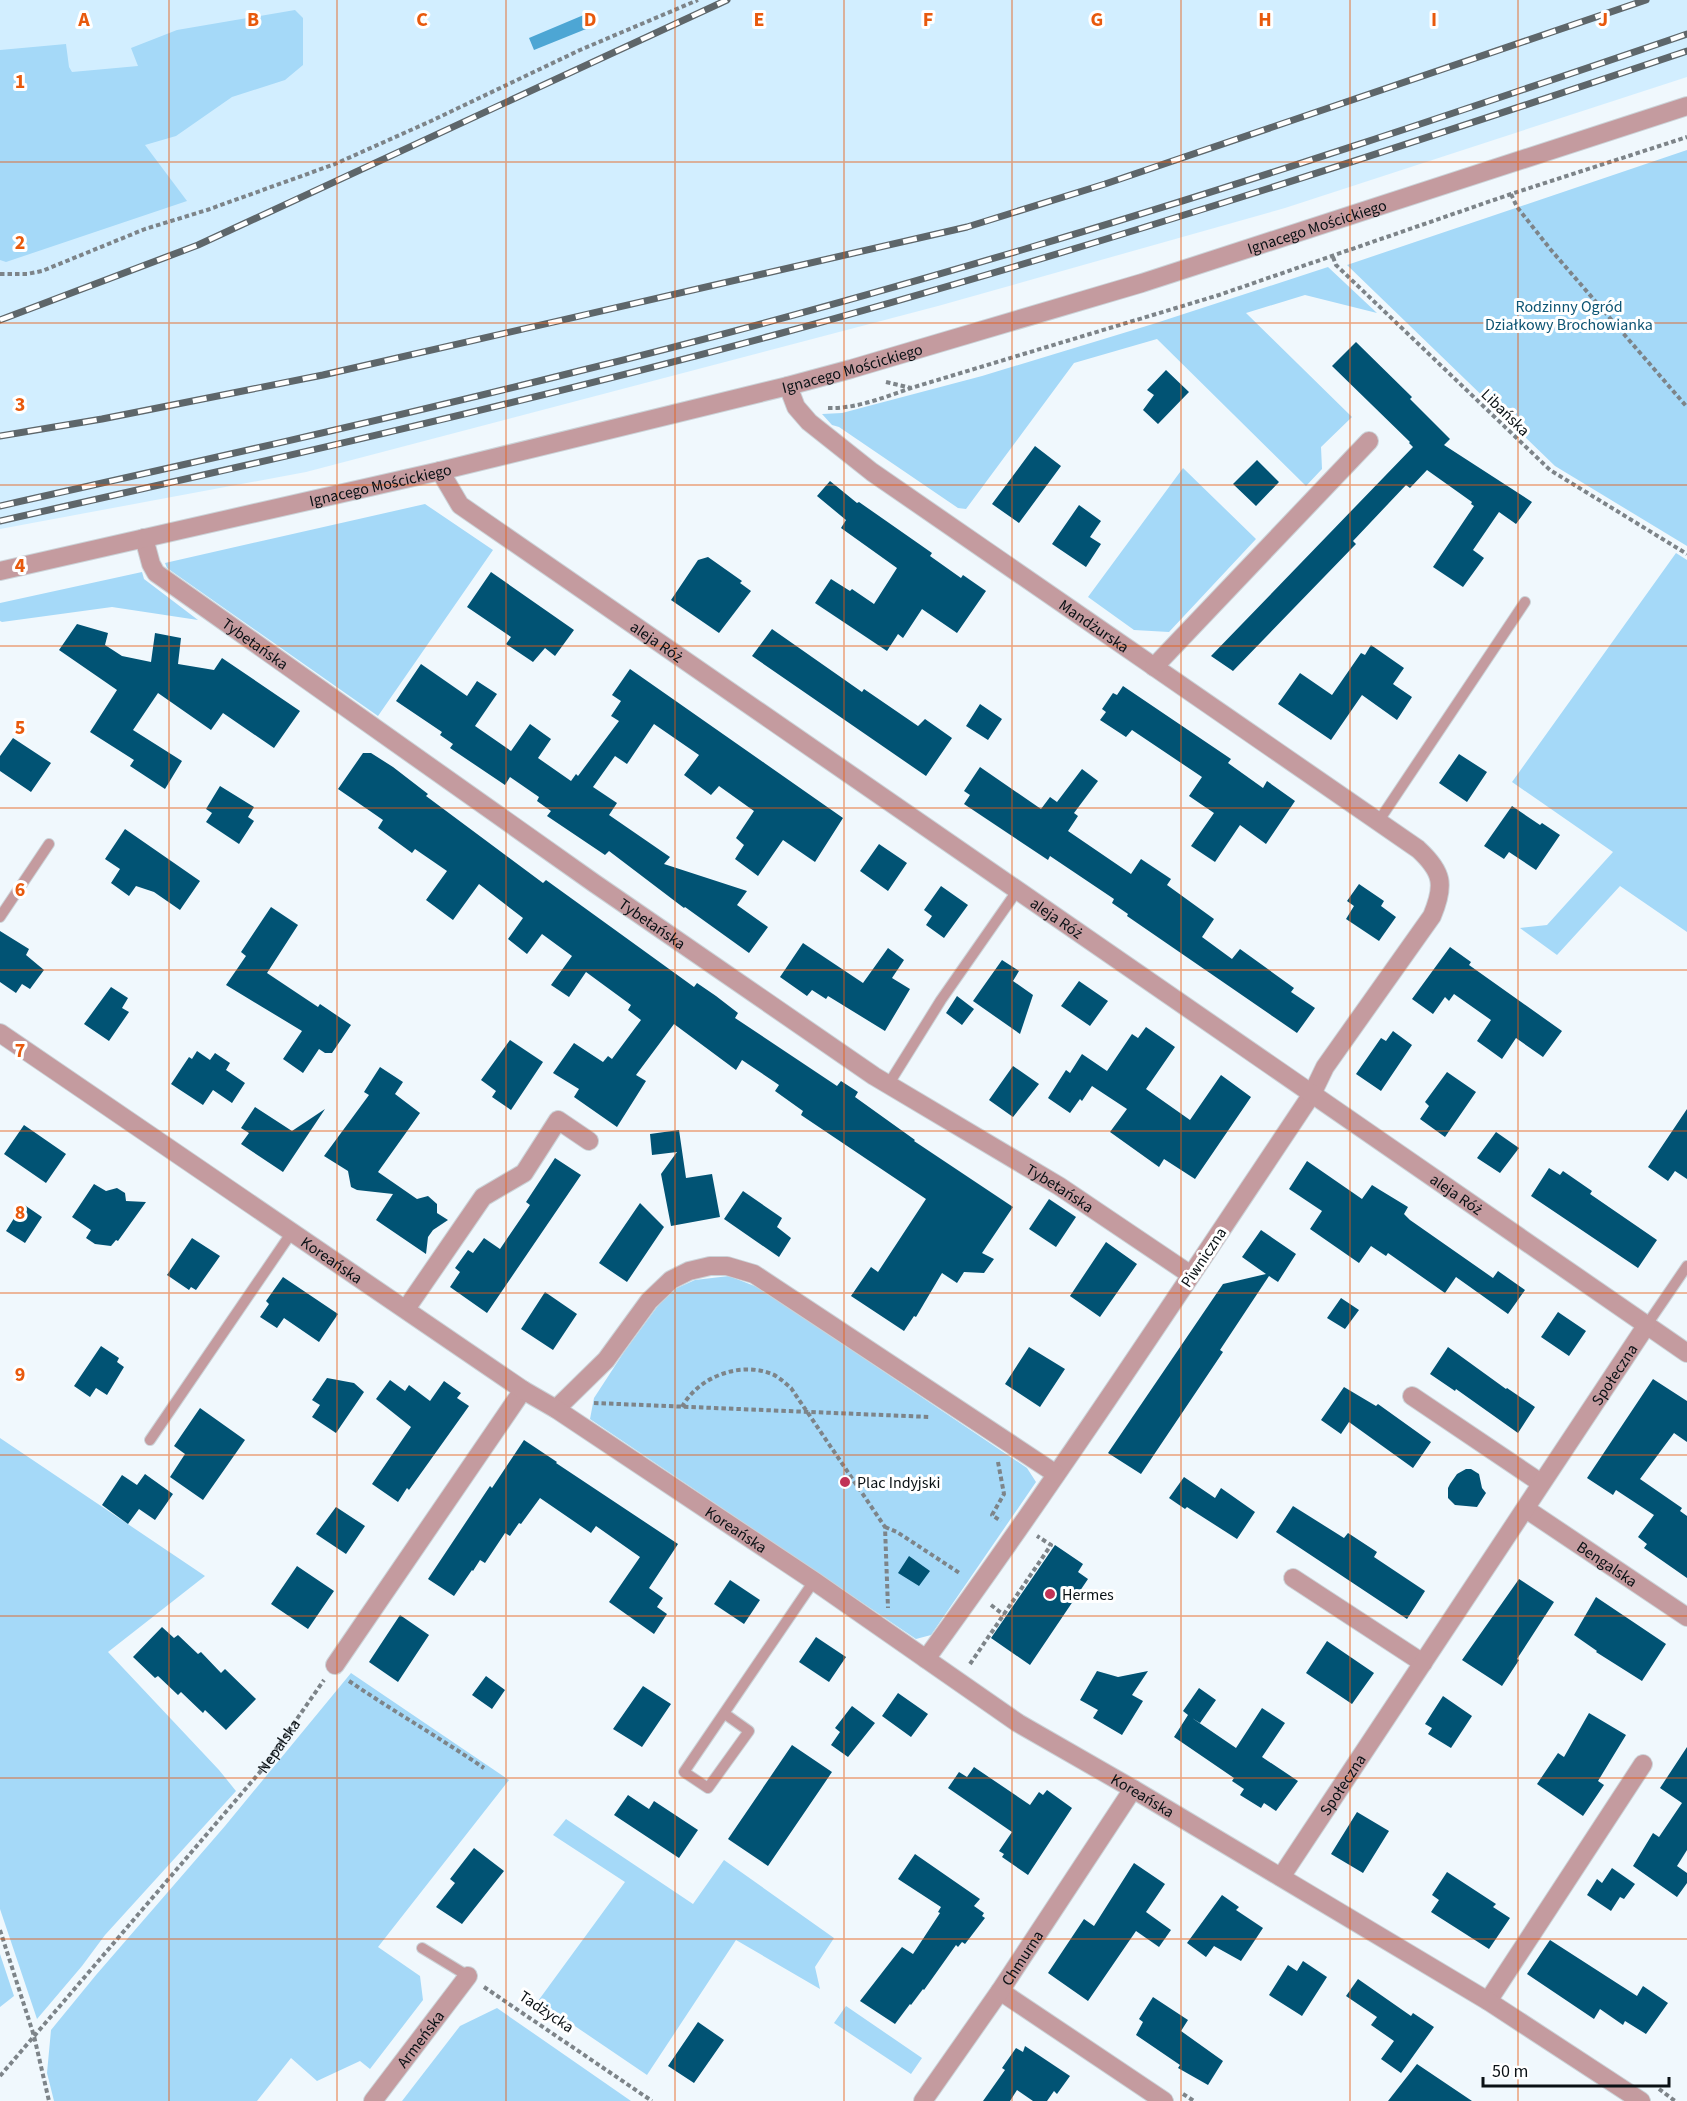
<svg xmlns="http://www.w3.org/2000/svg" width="1687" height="2101" viewBox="0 0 1687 2101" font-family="'Source Sans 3',sans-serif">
	<rect width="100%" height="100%" fill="#f0f8fd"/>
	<path fill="#d2eeff" d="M0 0H1687V77L1285 208 938 306 306 472 0 529Z"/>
	<path fill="#a5d9f8" d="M295 10 303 18V65L285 80 232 97 176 136 145 145 187 201 6 262 0 260V50L66 44 69 67 72 72 138 66 131 48 177 30Z
		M1687 150V546L1555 466 1347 265Z
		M1328 267 1377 313 1305 295 1246 313 1352 417 1321 447 1322 469 1306 486 1157 339 1074 363 966 509 958 508 839 427 832 425 822 414 842 413 982 376 1153 324Z
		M1183 468 1256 539 1169 632 1134 630 1088 597Z
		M425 504 493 550 378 716 167 568 165 563Z
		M1676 553 1687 560V932L1620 886 1557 955 1520 928 1547 925 1613 852 1512 782Z
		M142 572 144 579 198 620 112 607 2 622 0 621V603Z
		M729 1276 757 1287 776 1299 1027 1468 1036 1482 931 1635 916 1639 590 1419 594 1398 624 1352 668 1292 695 1280Z
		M0 1438 205 1576 108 1652 219 1770 236 1791 105 1935 82 1966 37 2019 0 1909Z
		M351 1673 509 1780 378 1947 420 1976 423 2000 370 2069 360 2061 317 2081 291 2058 257 2101H54L47 2073 51 2030 96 1975 225 1826Z
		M566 1819 693 1904 724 1860 834 1938 815 1967 820 1989 736 1940 647 2075 538 2001 625 1882 553 1835Z
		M0 1954 14 1996 0 2007Z
		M846 2006 922 2058 911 2074 834 2023Z
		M497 2008 631 2101H402L460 2026Z"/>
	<path fill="#4da6d4" d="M586 14 591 27 534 50 529 38Z"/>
	<path fill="#015374" d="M1356 342 1412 397 1410 399 1450 439 1444 445 1532 502 1516 524 1499 512 1473 550 1484 558 1463 587 1433 567 1474 506 1471 504 1472 502 1427 470 1410 488 1406 485 1353 541 1356 544 1233 671 1211 656 1413 447 1409 443 1410 442 1332 366Z
		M1166 370 1189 392 1158 424 1143 410 1154 395 1147 390Z
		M1035 446 1061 466 1019 523 992 504Z
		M1257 460 1279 482 1256 506 1233 484Z
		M830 481 857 503 859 502 932 553 930 556 961 578 963 575 986 591 957 633 922 609 903 638 898 634 887 651 815 603 831 579 850 591 852 589 874 604 897 568 841 528 846 520 817 496Z
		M1079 505 1101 521 1090 537 1101 544 1086 567 1052 544Z
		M708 557 742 581 740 583 751 591 719 633 671 600 698 560Z
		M491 572 574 630 555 656 545 648 533 662 506 644 511 637 467 607Z
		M77 624 108 633 105 645 122 656 151 662 155 633 181 638 178 664 214 670 222 658 300 711 274 748 223 713 211 730 158 693 133 730 182 761 165 789 130 766 134 760 90 732 117 690 59 650Z
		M772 629 862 692 864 689 918 726 925 719 952 738 926 776 752 656Z
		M1371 645 1404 668 1393 684 1412 697 1397 720 1362 695 1331 740 1278 704 1300 673 1332 695 1361 653 1365 655Z
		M421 664 467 696 477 681 497 694 475 726 511 751 530 724 551 739 538 758 571 781 576 774 578 776 619 721 611 716 621 701 612 695 630 669 843 818 815 862 783 840 758 876 735 859 744 845 736 838 754 811 719 786 711 795 684 775 699 755 654 724 627 764 615 756 593 787 617 803 609 815 670 857 664 864 747 891 737 905 768 927 749 953 685 907 684 908 609 851 605 855 547 816 551 811 537 801 539 797 510 777 505 785 450 748 453 744 440 735 442 732 396 701Z
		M1123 686 1231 759 1228 763 1263 788 1267 781 1295 801 1266 844 1240 825 1215 862 1191 846 1214 813 1189 796 1202 777 1132 730 1126 737 1100 720 1106 712 1102 709 1113 693 1117 695Z
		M980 704 1002 719 988 740 966 726Z
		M13 738 51 763 31 792 0 771V756Z
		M363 753H371L393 767 428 794 426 796 543 883 546 880 694 987 697 983 716 996 738 1013 735 1018 837 1086 841 1081 858 1092 855 1097 915 1140 914 1141 1013 1207 982 1253 994 1259 984 1273 964 1272 957 1283 942 1273 916 1317 914 1316 904 1331 851 1296 871 1267 878 1272 926 1199 801 1115 803 1111 775 1091 779 1085 742 1060 736 1070 674 1024 636 1075 646 1081 617 1127 574 1097 579 1089 553 1073 574 1043 603 1062 608 1056 612 1059 641 1020 628 1010 631 1005 586 972 569 997 551 985 572 956 542 934 527 954 508 939 523 918 479 884 453 920 426 900 447 871 415 849 412 853 378 828 383 820 338 789Z
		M1459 754 1487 772 1467 802 1439 783Z
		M980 767 1041 809 1050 797 1057 802 1082 769 1098 781 1074 813 1078 816 1068 831 1131 874 1141 859 1171 879 1167 885 1214 919 1202 937 1232 959 1240 949 1294 988 1291 992 1315 1008 1297 1033 1127 916 1128 914 1112 903 1114 899 1050 856 1048 860 964 804 970 795 964 791Z
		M220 786 254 807 248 817 254 821 239 844 206 822 212 813 206 809Z
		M1512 806 1540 825 1542 823 1560 835 1536 870 1509 852 1504 859 1484 846Z
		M125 829 200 881 180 910 154 892 136 886 129 896 111 883 120 869 105 859Z
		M879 844 907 863 888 891 860 871Z
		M1359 884 1384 901 1381 906 1396 917 1379 941 1346 919 1354 906 1347 901Z
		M941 886 968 905 944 938 926 925 932 916 924 910Z
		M271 907 298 925 267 973 318 1007 320 1004 351 1025 332 1053H325L319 1049 303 1073 283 1059 302 1031 226 985 246 956 241 952Z
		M0 931 29 949 26 955 44 970 30 989 22 984 16 993 0 982Z
		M803 943 863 983 888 948 904 960 892 978 910 989 885 1031 828 996 826 999 812 990 807 996 780 977Z
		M1450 947 1471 962 1469 965 1562 1031 1543 1057 1516 1038 1502 1059 1477 1041 1491 1020 1454 994 1449 1001 1445 997 1433 1014 1412 999Z
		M1002 960 1019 971 1013 981 1033 995 1020 1034 973 1001Z
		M1079 981 1108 1001 1090 1026 1061 1006Z
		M111 987 128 998 122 1008 129 1012 109 1041 84 1024Z
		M957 996 974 1009 962 1025 946 1013Z
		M1146 1027 1175 1047 1146 1089 1190 1120 1221 1075 1251 1097 1195 1179 1164 1159 1159 1167 1110 1132 1127 1109 1092 1086 1082 1101 1080 1099 1070 1113 1048 1098 1066 1070 1070 1073 1082 1054 1107 1071 1132 1034 1138 1038Z
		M1393 1031 1412 1045 1381 1091 1356 1074 1381 1038 1386 1041Z
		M510 1040 543 1062 511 1110 492 1097 496 1091 481 1080Z
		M197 1051 210 1060 215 1053 230 1063 226 1070 245 1083 232 1103 213 1090 203 1105 171 1084 189 1057 192 1059Z
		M1013 1066 1039 1084 1013 1117 989 1100Z
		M380 1067 403 1082 395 1094 420 1113 378 1172 417 1199 428 1196 437 1204V1213L448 1220 433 1230 428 1237 426 1254 376 1220 393 1194 357 1190 351 1187 348 1171 324 1156 369 1095 364 1092Z
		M1447 1072 1476 1092 1445 1137 1420 1119 1429 1106 1425 1102Z
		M255 1107 292 1131 325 1109 283 1172 241 1144 249 1133 241 1128Z
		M1687 1109V1179L1675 1171 1668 1181 1648 1167Z
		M24 1125 66 1154 46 1183 4 1154Z
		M679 1130 686 1178 712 1174 720 1217 671 1226 661 1174 677 1152 652 1155 650 1134Z
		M1496 1132 1519 1148 1500 1173 1477 1158Z
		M555 1158 581 1175 487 1313 450 1287 460 1272 455 1268 468 1250 473 1253 484 1238 500 1249 530 1205 526 1202Z
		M1307 1161 1362 1199 1372 1185 1380 1190 1408 1207 1404 1214 1410 1220 1493 1278 1498 1271 1525 1290 1508 1314 1456 1277 1445 1293 1388 1253 1386 1256 1371 1246 1359 1263 1310 1229 1322 1211 1289 1189Z
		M1549 1168 1560 1175 1563 1171 1592 1191 1590 1194 1657 1240 1638 1268 1531 1196Z
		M94 1184 106 1191 117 1188 125 1193 126 1201 146 1202 118 1241 116 1240 111 1246 95 1244 86 1238 91 1230 72 1217Z
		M743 1191 782 1218 777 1227 791 1238 779 1257 724 1219Z
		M1049 1199 1076 1217 1056 1247 1029 1229Z
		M640 1203 664 1227 627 1282 599 1263Z
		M23 1204 42 1217 25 1243 6 1231Z
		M1261 1230 1296 1254 1278 1282 1269 1276 1220 1350 1223 1352 1141 1474 1108 1453 1223 1284 1266 1274 1242 1257Z
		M192 1238 220 1256 196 1290 191 1287 189 1290 167 1275Z
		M1106 1242 1137 1264 1100 1317 1070 1296Z
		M283 1277 338 1314 319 1342 284 1318 277 1328 260 1317 269 1304 266 1301Z
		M545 1292 577 1314 553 1350 521 1329Z
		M1341 1298 1359 1310 1345 1329 1327 1318Z
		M1558 1312 1586 1331 1569 1356 1541 1337Z
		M101 1346 119 1358 117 1362 124 1367 107 1395 96 1388 90 1397 74 1386Z
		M1029 1347 1065 1369 1040 1407 1005 1384Z
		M1448 1347 1506 1389 1507 1388 1535 1407 1518 1433 1456 1389 1455 1391 1430 1374Z
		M327 1378 354 1383 364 1392 336 1433 312 1417 320 1405 312 1400Z
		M1653 1379 1687 1401V1442L1674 1433 1640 1479 1682 1508 1680 1511 1687 1516V1578L1644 1548 1647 1544 1638 1537 1654 1515 1616 1490 1613 1495 1587 1478Z
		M390 1380 405 1391 409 1385 430 1401 444 1381 461 1393 457 1398 469 1406 409 1490 407 1488 398 1502 372 1484 411 1427 376 1399Z
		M1344 1387 1376 1406 1378 1404 1431 1442 1413 1468 1349 1422 1341 1434 1321 1420Z
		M200 1408 245 1440 203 1500 170 1477 185 1454 174 1446Z
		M524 1440 557 1462 556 1463 678 1544 649 1588 663 1598 657 1607 667 1614 654 1634 609 1602 640 1557 596 1526 591 1533 540 1498 521 1524 519 1523 510 1536 505 1533 485 1563 480 1560 473 1571 472 1570 454 1596 428 1579 490 1486 492 1488Z
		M1466 1469H1471L1479 1474 1482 1488 1486 1493 1477 1507 1455 1505 1448 1498V1488L1450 1484 1457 1474Z
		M145 1474 173 1494 155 1520 139 1509 128 1524 102 1505 122 1475 137 1485Z
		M1184 1477 1215 1498 1221 1488 1255 1512 1237 1539 1187 1507 1185 1509 1169 1498Z
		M1293 1506 1344 1538 1348 1533 1377 1552 1374 1557 1425 1591 1407 1619 1276 1532Z
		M336 1507 365 1526 346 1554 316 1534Z
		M1055 1545 1083 1564 1078 1572 1088 1579 1030 1665 991 1638Z
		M909 1556 930 1571 919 1586 898 1573Z
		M297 1566 334 1591 308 1629 271 1604Z
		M1519 1579 1554 1602 1517 1659 1519 1660 1502 1686 1462 1660Z
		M730 1580 760 1600 744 1624 714 1604Z
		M1596 1597 1666 1644 1642 1681 1596 1652 1597 1651 1574 1635Z
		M400 1615 429 1635 398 1682 369 1662Z
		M162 1627 174 1638 178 1635 198 1654 201 1652 221 1673 225 1669 256 1699 226 1730 205 1710 203 1713 181 1692 178 1695 158 1676 155 1678 133 1657Z
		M816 1637 846 1657 829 1682 799 1662Z
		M1327 1641 1374 1673 1352 1704 1306 1673Z
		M1097 1671 1118 1677 1148 1671 1132 1695 1143 1701 1122 1735 1093 1718 1098 1710 1080 1700Z
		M486 1676 505 1690 492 1709 472 1695Z
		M643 1686 671 1704 642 1747 613 1729Z
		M1199 1688 1216 1700 1200 1723 1192 1718 1236 1748 1262 1708 1285 1723 1262 1757 1298 1781 1276 1811 1264 1803 1261 1808 1240 1795 1244 1789 1232 1781 1234 1778 1174 1737 1188 1715 1183 1711Z
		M898 1693 928 1714 911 1737 882 1716Z
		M1443 1696 1472 1716 1451 1748 1428 1734 1432 1728 1425 1724Z
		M852 1706 875 1723 848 1757 831 1745 840 1732 835 1728Z
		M1589 1713 1626 1735 1598 1781 1604 1785 1583 1816 1537 1784 1558 1753 1564 1757Z
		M792 1745 832 1772 768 1866 728 1839Z
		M1687 1747V1850L1677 1866 1687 1873V1883L1677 1897 1633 1866 1653 1833 1659 1837 1682 1803 1660 1788Z
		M974 1767 1030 1805 1039 1792 1043 1795 1047 1790 1072 1808 1028 1875 1002 1857 1004 1854 999 1851 1012 1832 948 1788 959 1772 967 1777Z
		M628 1795 649 1809 654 1801 698 1830 679 1858 614 1815Z
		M1357 1812 1389 1831 1363 1873 1331 1854Z
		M474 1848 504 1871 462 1924 436 1907 455 1883 450 1879Z
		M915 1854 980 1899 974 1906 984 1913 982 1916 985 1918 965 1944 962 1942 958 1947 956 1945 924 1990 923 1989 911 2005 910 2004 895 2024 860 2001 902 1947 913 1954 940 1913 938 1912 941 1907 898 1879Z
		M1134 1863 1165 1884 1146 1912 1171 1930 1159 1947 1136 1931 1088 2001 1048 1973 1084 1919 1094 1926Z
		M1612 1868 1635 1884 1624 1899 1620 1897 1611 1911 1587 1895 1597 1879 1602 1883Z
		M1447 1872 1496 1904 1493 1907 1510 1918 1489 1949 1431 1912 1439 1900 1432 1895Z
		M1222 1895 1239 1907 1236 1910 1263 1928 1241 1961 1214 1946 1206 1957 1187 1943Z
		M1550 1940 1637 1996 1643 1986 1668 2003 1646 2034 1625 2021 1623 2025 1600 2009 1594 2019 1527 1974Z
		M1303 1961 1327 1977 1302 2016 1269 1995 1288 1965 1297 1971Z
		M1358 1979 1411 2016 1413 2013 1434 2027 1401 2073 1381 2059 1394 2041 1371 2025 1377 2017 1346 1996Z
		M1153 1997 1188 2020 1181 2031 1223 2061 1208 2085 1178 2068 1180 2065 1136 2035 1143 2022 1139 2019Z
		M698 2022 724 2040 694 2083 668 2066Z
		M1025 2046 1070 2076 1057 2094 1054 2091 1047 2101H1033L1017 2090 1010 2101H983L1005 2070 1002 2068 1016 2048 1023 2052Z
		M1417 2064 1472 2101H1388Z"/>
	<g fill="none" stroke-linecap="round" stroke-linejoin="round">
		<defs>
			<path id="service" d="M1378 822 1525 602
				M0 917 49 844
				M888 1085 941 1000 1017 891
				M1646 1326 1687 1266
				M150 1440 292 1232
				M725 1714 749 1731 708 1788 684 1772 814 1581
				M422 1948 468 1976"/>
			<g id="minor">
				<path id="s2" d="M788 386 796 407 809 422 872 472 1418 849C1443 872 1445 885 1432 916L1325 1067 1312 1094C1185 1284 1060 1475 926 1659"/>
				<path id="s3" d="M440 471 460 505 1687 1353"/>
				<path id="s4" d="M144 538 151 564 156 573 594 883 874 1076 1059 1186 1191 1275"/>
				<path id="s5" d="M0 571 440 471 788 386 851 369 1142 283 1687 106"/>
				<path d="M1154 667 1369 441"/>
				<path d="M406 1309 483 1197 524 1173 558 1120 589 1141"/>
				<path d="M1412 1396 1541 1483"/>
				<path d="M556 1409 606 1360 649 1301 671 1280 689 1271 710 1266H727L754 1274 1056 1474"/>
				<path id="s6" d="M1526 1509 1687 1617"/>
				<path d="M1293 1578 1423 1663"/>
				<path d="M335 1665 523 1390"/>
				<path id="s7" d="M1281 1877 1646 1326"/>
				<path d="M1000 1991 1164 2101"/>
				<path d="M1488 2001 1643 1764"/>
				<path id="s8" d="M373 2101 468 1976"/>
				<path id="s9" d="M923 2101 1000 1991 1133 1789"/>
			</g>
			<g id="tertiary">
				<path id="s10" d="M0 1033 523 1390 556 1409 814 1581 1018 1723 1133 1789 1488 2001 1641 2101"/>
			</g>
		</defs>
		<use href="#service" stroke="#cbd3d8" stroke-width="12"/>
		<use href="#minor" stroke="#cbd3d8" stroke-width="20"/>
		<use href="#tertiary" stroke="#cbd3d8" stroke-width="20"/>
		<g stroke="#7d8489" stroke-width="4" stroke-dasharray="4.5 3" stroke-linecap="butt">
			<path d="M1511 194 1517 207 1551 250 1687 407"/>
			<path d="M1333 257 1336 265 1550 470 1687 554"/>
			<path d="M0 274H27L42 271 145 229 207 210 335 164 431 121 580 50 698 0"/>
			<path d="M886 382 911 388"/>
			<path d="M828 408C856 409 885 397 911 388L1219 295 1511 194 1687 137"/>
			<path d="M594 1403 931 1417"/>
			<path d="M682 1407C698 1377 740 1361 772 1374 779 1377 785 1383 791 1388L885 1527 888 1608"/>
			<path d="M998 1462 1004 1494 992 1515 1001 1521"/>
			<path d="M885 1527 897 1532 961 1574"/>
			<path d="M991 1605 1004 1615"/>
			<path d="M970 1664 1051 1545 1037 1536"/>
			<path d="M349 1681C393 1711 440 1738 484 1768"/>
			<path d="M0 1930 34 2036 49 2101"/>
			<path d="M484 1987 652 2101"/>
			<path id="s1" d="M0 2076 260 1772 324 1680"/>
			<path d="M1659 2089 1675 2101"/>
			<path d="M1183 2094 1194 2101"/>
		</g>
		<use href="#service" stroke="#c49b9f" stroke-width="10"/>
		<use href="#minor" stroke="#c49b9f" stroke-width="18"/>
		<use href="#tertiary" stroke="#c49b9f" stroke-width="18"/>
		<defs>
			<path id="rail" d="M0 320 198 245 727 0
				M0 436 102 419 323 375 967 227 1105 184 1646 0
				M0 506C192 463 384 420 575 372 726 335 876 293 1025 249 1248 183 1467 109 1687 34
				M0 521C258 463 516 405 771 336 1080 252 1384 153 1687 51"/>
		</defs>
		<use href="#rail" stroke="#5e666a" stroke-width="7"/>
		<use href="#rail" stroke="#fff" stroke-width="4.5" stroke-dasharray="14" stroke-linecap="butt"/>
	</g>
	<path fill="none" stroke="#e8590c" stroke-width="1.5" stroke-opacity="0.55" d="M169 0V2101M337 0V2101M506 0V2101M675 0V2101M844 0V2101M1012 0V2101M1181 0V2101M1350 0V2101M1518 0V2101M0 162H1687M0 323H1687M0 485H1687M0 646H1687M0 808H1687M0 970H1687M0 1131H1687M0 1293H1687M0 1455H1687M0 1616H1687M0 1778H1687M0 1939H1687"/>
	<g fill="#c13256" stroke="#fff" stroke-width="2">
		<circle cx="845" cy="1482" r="6"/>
		<circle cx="1050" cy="1594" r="6"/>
	</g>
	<g text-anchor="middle" stroke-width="6" stroke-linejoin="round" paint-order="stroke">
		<g font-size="16" fill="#0a1115" stroke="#fff">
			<text dy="6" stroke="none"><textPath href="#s5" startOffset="1362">Ignacego Mościckiego</textPath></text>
			<text dy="6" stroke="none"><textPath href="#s5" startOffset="876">Ignacego Mościckiego</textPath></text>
			<text transform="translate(1506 412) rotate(44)" y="6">Libańska</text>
			<text dy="6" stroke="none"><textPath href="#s5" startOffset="390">Ignacego Mościckiego</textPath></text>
			<text dy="6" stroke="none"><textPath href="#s2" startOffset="393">Mandżurska</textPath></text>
			<text dy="6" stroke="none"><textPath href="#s3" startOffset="279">aleja Róż</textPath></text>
			<text dy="6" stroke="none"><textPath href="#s4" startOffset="159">Tybetańska</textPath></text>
			<text dy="6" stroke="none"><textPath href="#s3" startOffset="765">aleja Róż</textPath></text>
			<text dy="6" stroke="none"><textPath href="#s4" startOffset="645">Tybetańska</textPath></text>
			<text dy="6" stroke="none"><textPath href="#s4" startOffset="1131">Tybetańska</textPath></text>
			<text dy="6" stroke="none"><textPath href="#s3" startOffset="1251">aleja Róż</textPath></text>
			<text transform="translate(1203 1257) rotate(-56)" y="6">Piwniczna</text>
			<text dy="6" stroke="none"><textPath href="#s10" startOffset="402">Koreańska</textPath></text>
			<text dy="6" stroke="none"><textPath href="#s7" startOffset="603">Społeczna</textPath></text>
			<text dy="6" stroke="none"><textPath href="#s10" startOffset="888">Koreańska</textPath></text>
			<text dy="6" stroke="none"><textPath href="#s6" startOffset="98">Bengalska</textPath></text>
			<text dy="6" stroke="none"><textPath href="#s1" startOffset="432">Nepalska</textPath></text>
			<text dy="6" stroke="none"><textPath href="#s7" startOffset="111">Społeczna</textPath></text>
			<text dy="6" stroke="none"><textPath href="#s10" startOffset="1374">Koreańska</textPath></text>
			<text dy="6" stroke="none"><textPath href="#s9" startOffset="174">Chmurna</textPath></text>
			<text transform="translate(547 2011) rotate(34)" y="6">Tadżycka</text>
			<text dy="6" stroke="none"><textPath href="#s8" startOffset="78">Armeńska</textPath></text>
		</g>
		<g font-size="16" fill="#0c5473" stroke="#fff">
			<text x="1569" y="312">Rodzinny Ogród<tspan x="1569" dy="18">Działkowy Brochowianka</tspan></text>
		</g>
		<g font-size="16" fill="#0a1115" stroke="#fff" text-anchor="start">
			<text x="857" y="1488">Plac Indyjski</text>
			<text x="1062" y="1600">Hermes</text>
		</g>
	</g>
	<g font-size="20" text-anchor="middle" font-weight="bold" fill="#e8590c" stroke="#fff" stroke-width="6" stroke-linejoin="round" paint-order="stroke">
		<text x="84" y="26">A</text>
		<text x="253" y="26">B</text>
		<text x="422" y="26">C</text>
		<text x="590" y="26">D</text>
		<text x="759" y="26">E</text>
		<text x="928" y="26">F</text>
		<text x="1097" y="26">G</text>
		<text x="1265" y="26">H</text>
		<text x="1434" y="26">I</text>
		<text x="1603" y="26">J</text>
		<text x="20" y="88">1</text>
		<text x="20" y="249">2</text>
		<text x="20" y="411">3</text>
		<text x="20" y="572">4</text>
		<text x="20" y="734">5</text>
		<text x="20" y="896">6</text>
		<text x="20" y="1057">7</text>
		<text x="20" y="1219">8</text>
		<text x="20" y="1381">9</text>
	</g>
	<path d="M1483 2077v9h186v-9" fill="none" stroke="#0a1115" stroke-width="3"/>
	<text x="1492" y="2077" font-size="18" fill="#0a1115" stroke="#ffffff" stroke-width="4.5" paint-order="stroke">50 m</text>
</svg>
